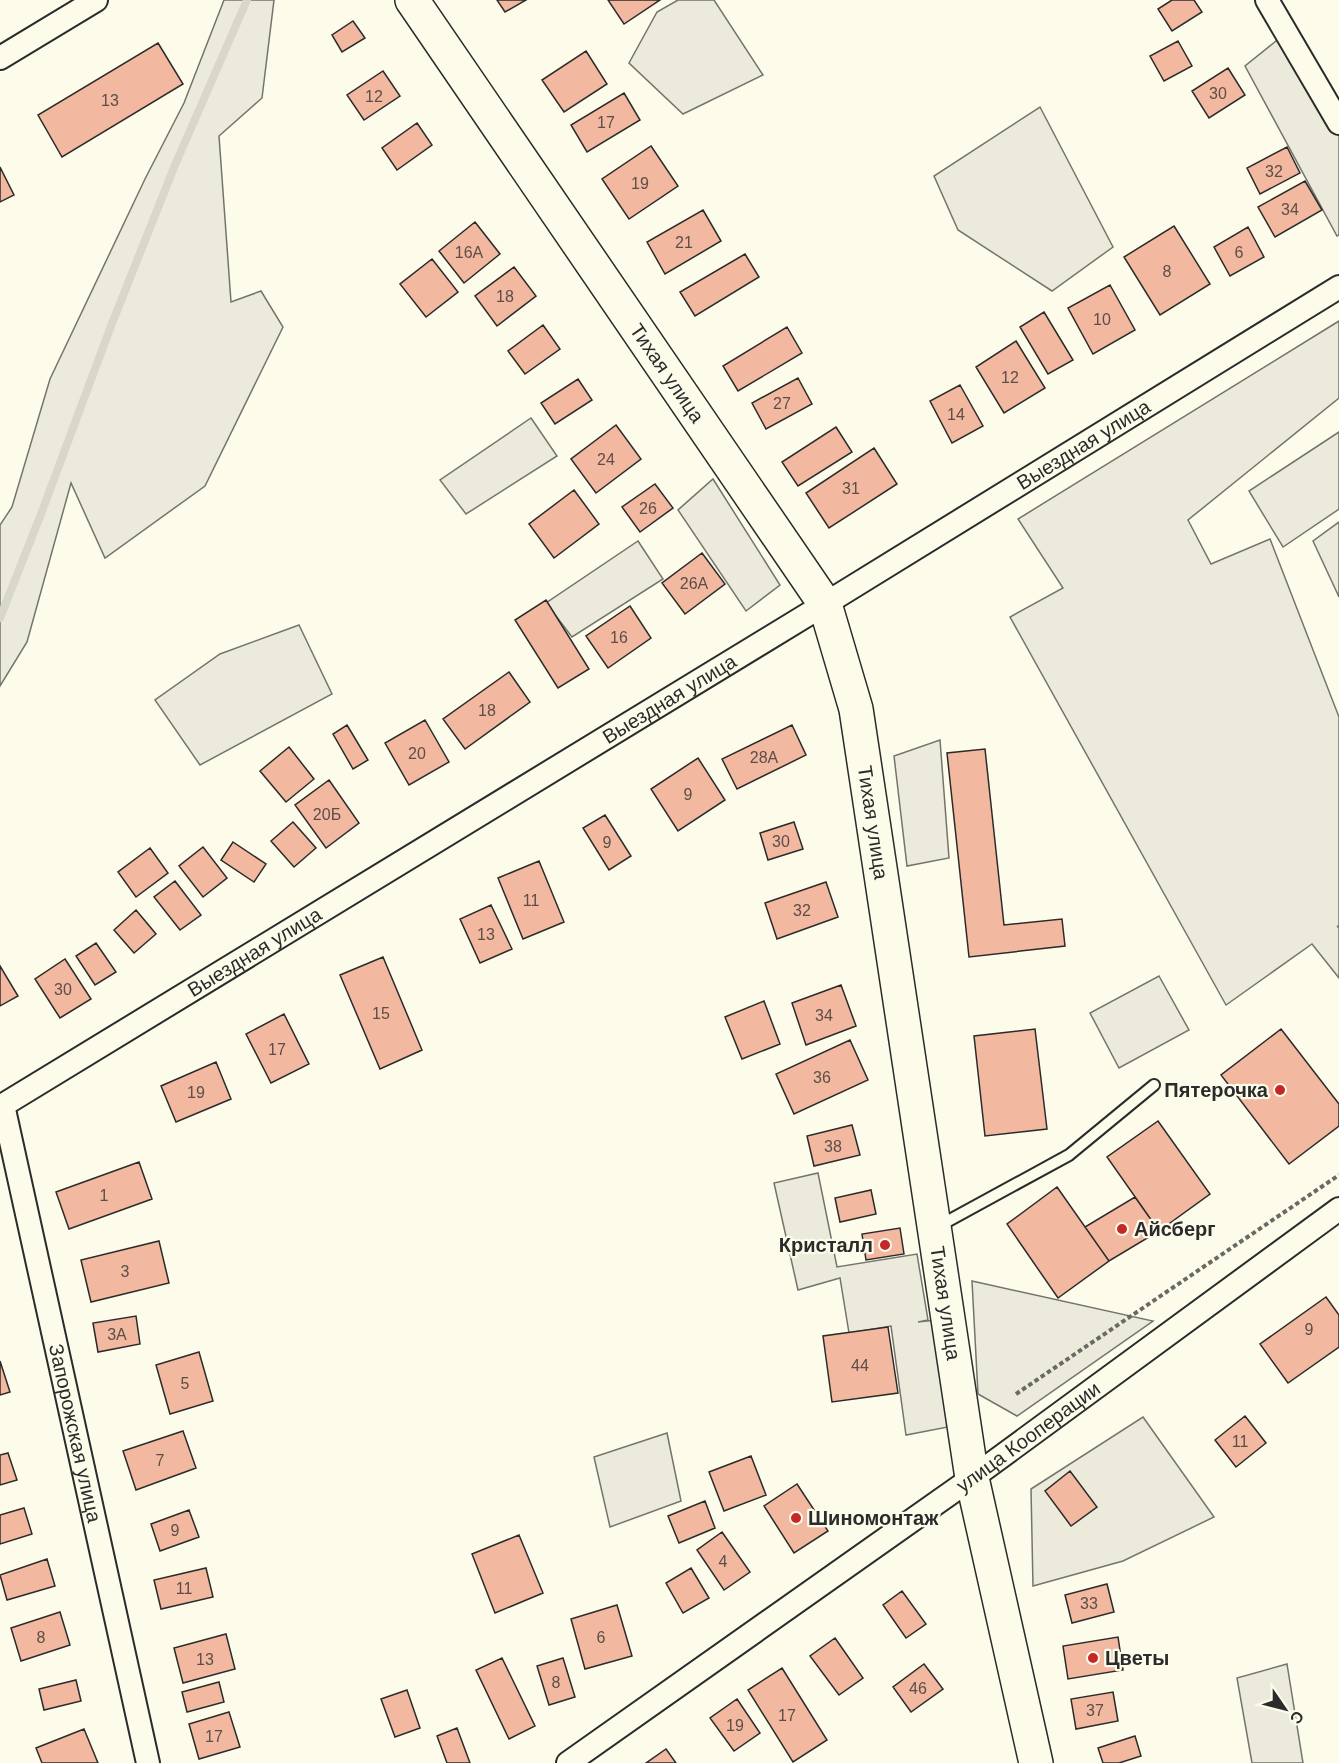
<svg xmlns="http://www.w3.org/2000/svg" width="1339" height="1763" viewBox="0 0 1339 1763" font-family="Arial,sans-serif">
	<rect width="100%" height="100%" fill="#fdfbea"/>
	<path fill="#ecebdb" stroke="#74746e" stroke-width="1.5" d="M224 0H274L262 98 219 136 231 302 261 291 283 327 205 486 105 558 71 483 27 642 0 686V525L12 507 50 379 145 179 184 103Z
		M678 0H714L763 75 683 114 629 63 657 12Z
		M1281 37 1339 136V235L1337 236 1245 66Z
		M1040 107 1113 247 1052 291 958 230 934 176Z
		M1339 321V398L1188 520 1211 564 1270 539 1339 717V925L1337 927 1339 926V978L1312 944 1226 1005 1010 617 1063 588 1018 519Z
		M531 418 557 456 466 514 440 480Z
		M1339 432V509L1283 547 1249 491Z
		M713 479 780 585 746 611 678 510Z
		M1339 522V597L1313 541Z
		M638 541 663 579 572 637 546 603Z
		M299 625 332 694 200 765 155 700 220 654Z
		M940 740 949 858 907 866 894 756Z
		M1159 976 1189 1030 1119 1068 1090 1013Z
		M818 1173 837 1267 917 1254 928 1320 918 1322 936 1320 948 1427 906 1435 891 1326 849 1333 840 1278 798 1290 774 1183Z
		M972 1281 1153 1321 1017 1416 978 1394Z
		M1143 1417 1214 1517 1123 1561 1033 1586 1031 1489Z
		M667 1433 681 1501 610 1527 594 1457Z
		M1287 1664 1303 1763H1252L1237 1678Z"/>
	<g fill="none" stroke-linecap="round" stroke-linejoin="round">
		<path stroke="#d8d7c9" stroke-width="8" d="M0 618 41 514 111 326 175 165 247 0"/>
	</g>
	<path fill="#f2b8a0" stroke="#2b2b2b" stroke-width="1.5" d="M497 0H526L505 12Z
		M608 0H660L624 24Z
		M1172 0H1194L1202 12 1172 31 1158 9Z
		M353 21 365 38 342 52 332 35Z
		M1178 41 1192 66 1164 81 1150 56Z
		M158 43 183 84 62 157 38 115Z
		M586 51 607 84 564 112 542 80Z
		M1228 68 1245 95 1209 118 1192 91Z
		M383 71 400 96 364 120 347 95Z
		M624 93 640 120 587 152 571 125Z
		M417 123 432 145 397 170 382 148Z
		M651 146 678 186 629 219 602 179Z
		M1287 147 1300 173 1260 194 1247 168Z
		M0 167 14 195 0 202Z
		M1305 181 1322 210 1275 237 1258 207Z
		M703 210 721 241 665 274 647 242Z
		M475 222 500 254 464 283 439 251Z
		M1174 226 1210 284 1160 315 1124 257Z
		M1248 227 1264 257 1230 276 1214 247Z
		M745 254 759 277 695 316 680 292Z
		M432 259 458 292 426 317 400 284Z
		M514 267 536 296 497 326 475 296Z
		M1110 285 1135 330 1093 354 1068 308Z
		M1044 312 1073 360 1048 374 1020 327Z
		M543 325 560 349 525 374 508 351Z
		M787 327 802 353 738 391 723 366Z
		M1016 341 1045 388 1004 413 976 367Z
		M798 378 812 404 766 429 752 403Z
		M578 379 592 400 555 424 541 403Z
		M960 385 983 426 952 443 930 401Z
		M616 425 641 459 596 493 571 459Z
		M836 427 852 452 798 486 782 462Z
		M874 448 897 484 829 528 806 493Z
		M655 484 673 508 640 532 622 507Z
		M574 490 599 524 554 558 529 524Z
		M702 553 725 584 685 614 662 583Z
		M546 600 589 669 558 688 515 620Z
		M630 606 651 638 608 668 586 636Z
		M509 672 530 702 465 749 443 719Z
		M425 720 449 762 409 785 385 743Z
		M347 725 368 760 353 769 333 734Z
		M792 725 806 755 737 789 722 759Z
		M289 747 314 779 286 802 260 771Z
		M985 749 1004 925 1062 919 1065 946 969 957 947 753Z
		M698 758 725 800 678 831 651 789Z
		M329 780 359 823 326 848 295 805Z
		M605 815 631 856 609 870 583 828Z
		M293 822 316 848 294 867 271 841Z
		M794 822 803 849 768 860 760 833Z
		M233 842 266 864 254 882 221 860Z
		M203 847 227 878 203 897 179 866Z
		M150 848 168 873 136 897 118 872Z
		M539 861 564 922 523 939 498 878Z
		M175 881 201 915 180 930 154 897Z
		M826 882 838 917 777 939 765 903Z
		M491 905 512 949 480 963 460 919Z
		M136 910 156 934 134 953 114 930Z
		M96 943 116 972 95 985 76 956Z
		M383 957 422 1050 380 1069 340 975Z
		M65 959 91 999 60 1018 35 979Z
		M0 966 18 996 0 1006Z
		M841 985 856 1026 806 1045 792 1003Z
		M764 1001 780 1044 742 1059 725 1017Z
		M284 1014 309 1064 271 1083 246 1034Z
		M1035 1029 1047 1129 985 1136 974 1036Z
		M1281 1029 1339 1104V1126L1289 1164 1221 1075Z
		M850 1040 868 1080 794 1114 776 1074Z
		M216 1062 231 1099 176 1122 161 1086Z
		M1158 1121 1210 1194 1159 1231 1107 1157Z
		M852 1125 860 1155 814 1166 807 1136Z
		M139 1162 152 1199 69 1229 56 1192Z
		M1057 1187 1109 1261 1058 1298 1007 1224Z
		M871 1190 876 1214 840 1222 835 1198Z
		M1135 1197 1159 1231 1109 1261 1085 1227Z
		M900 1228 904 1254 866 1260 862 1234Z
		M159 1241 169 1283 91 1302 81 1260Z
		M1326 1297 1339 1315V1347L1288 1383 1260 1344Z
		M136 1316 140 1344 98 1352 93 1323Z
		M888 1327 898 1393 832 1402 823 1336Z
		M199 1352 213 1401 170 1414 156 1365Z
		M0 1361 10 1392 0 1395Z
		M1245 1416 1266 1443 1236 1467 1215 1440Z
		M183 1431 196 1468 136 1490 123 1451Z
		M8 1453 17 1480 0 1485V1455Z
		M751 1456 766 1495 724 1511 709 1472Z
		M1070 1471 1097 1507 1071 1526 1045 1491Z
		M797 1484 828 1531 794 1553 764 1506Z
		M705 1501 715 1528 679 1543 668 1516Z
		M24 1508 32 1534 0 1544V1515Z
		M189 1510 199 1537 160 1551 151 1524Z
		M722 1532 750 1572 724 1590 697 1550Z
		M519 1535 543 1593 495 1613 472 1554Z
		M47 1559 55 1586 7 1600 0 1575Z
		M206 1568 213 1597 161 1609 154 1580Z
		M691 1568 709 1598 683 1613 666 1583Z
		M1107 1584 1114 1612 1072 1623 1065 1595Z
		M902 1591 926 1624 906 1638 883 1605Z
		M617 1605 632 1656 585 1669 571 1619Z
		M60 1612 70 1645 21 1661 11 1628Z
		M226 1634 235 1669 183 1683 174 1648Z
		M1118 1637 1123 1670 1068 1679 1063 1646Z
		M835 1638 863 1678 839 1695 810 1656Z
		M502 1658 535 1726 509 1739 476 1670Z
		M563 1658 575 1697 549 1705 537 1666Z
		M924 1664 943 1689 911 1712 893 1687Z
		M782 1668 827 1740 793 1762 748 1690Z
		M76 1680 81 1701 44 1710 39 1689Z
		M219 1682 224 1702 187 1712 182 1692Z
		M407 1690 420 1728 395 1737 381 1699Z
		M1113 1692 1118 1721 1076 1729 1071 1699Z
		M737 1699 760 1733 734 1751 710 1718Z
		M229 1712 240 1747 199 1759 189 1724Z
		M457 1728 470 1763H447L437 1736Z
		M84 1729 98 1763H42L36 1748Z
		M1135 1736 1141 1756 1119 1763H1103L1098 1748Z
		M666 1749 676 1763H646Z"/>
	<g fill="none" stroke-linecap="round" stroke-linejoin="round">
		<defs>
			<path id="lane" d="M937 1227 1069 1155 1154 1085"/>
			<g id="street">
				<path d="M1267 0 1339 123"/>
				<path d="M0 58 96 0"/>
				<path id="s1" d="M3 1105 148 1763"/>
				<path id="s2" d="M0 1107 825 604 1339 287"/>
				<path id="s3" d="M568 1763 972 1478 1339 1209"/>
			</g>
			<g id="primary">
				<path id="s4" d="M412 0 825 604 856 709 972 1478 1036 1763"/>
			</g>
		</defs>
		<use href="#lane" stroke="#2b2b2b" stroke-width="14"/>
		<use href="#street" stroke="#2b2b2b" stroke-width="26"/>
		<use href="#primary" stroke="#2b2b2b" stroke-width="36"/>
		<path stroke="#6a6964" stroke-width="4" stroke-dasharray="4.5 3" stroke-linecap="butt" d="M1016 1394 1339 1175"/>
		<use href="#lane" stroke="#fdfbea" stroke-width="10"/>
		<use href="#street" stroke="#fdfbea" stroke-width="22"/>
		<use href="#primary" stroke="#fdfbea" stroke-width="33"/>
	</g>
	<g fill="#c62828" stroke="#fdfbea" stroke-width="2">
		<circle cx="1280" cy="1090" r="6"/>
		<circle cx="1122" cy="1229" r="6"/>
		<circle cx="885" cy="1245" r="6"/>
		<circle cx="796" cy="1518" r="6"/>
		<circle cx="1093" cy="1658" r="6"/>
	</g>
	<g text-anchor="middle" stroke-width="4.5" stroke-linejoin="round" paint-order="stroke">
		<g font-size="16" fill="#5d4e48">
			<text x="1218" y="99">30</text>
			<text x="374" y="102">12</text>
			<text x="110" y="106">13</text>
			<text x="606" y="128">17</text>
			<text x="1274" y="177">32</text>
			<text x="640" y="189">19</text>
			<text x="1290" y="215">34</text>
			<text x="684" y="248">21</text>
			<text x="469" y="258">16А</text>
			<text x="1239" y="258">6</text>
			<text x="1167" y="277">8</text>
			<text x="505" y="302">18</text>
			<text x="1102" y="325">10</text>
			<text x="1010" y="383">12</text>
			<text x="782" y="409">27</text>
			<text x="956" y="420">14</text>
			<text x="606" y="465">24</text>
			<text x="851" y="494">31</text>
			<text x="648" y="514">26</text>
			<text x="694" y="589">26А</text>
			<text x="619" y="643">16</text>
			<text x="487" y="716">18</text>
			<text x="417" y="759">20</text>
			<text x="764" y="763">28А</text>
			<text x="688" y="800">9</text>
			<text x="327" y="820">20Б</text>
			<text x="781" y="847">30</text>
			<text x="607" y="848">9</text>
			<text x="531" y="906">11</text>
			<text x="802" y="916">32</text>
			<text x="486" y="940">13</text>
			<text x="63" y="995">30</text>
			<text x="381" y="1019">15</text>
			<text x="824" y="1021">34</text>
			<text x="277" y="1055">17</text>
			<text x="822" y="1083">36</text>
			<text x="196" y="1098">19</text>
			<text x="833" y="1152">38</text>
			<text x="104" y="1201">1</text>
			<text x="125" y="1277">3</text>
			<text x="1309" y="1335">9</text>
			<text x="117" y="1340">3А</text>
			<text x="860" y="1371">44</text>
			<text x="185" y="1389">5</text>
			<text x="1240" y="1447">11</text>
			<text x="160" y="1466">7</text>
			<text x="175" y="1536">9</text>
			<text x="723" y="1567">4</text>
			<text x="184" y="1594">11</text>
			<text x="1089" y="1609">33</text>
			<text x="41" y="1643">8</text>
			<text x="601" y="1643">6</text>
			<text x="205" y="1665">13</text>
			<text x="556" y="1688">8</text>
			<text x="918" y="1694">46</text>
			<text x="1095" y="1716">37</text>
			<text x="787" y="1721">17</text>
			<text x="735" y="1731">19</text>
			<text x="214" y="1742">17</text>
		</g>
		<g font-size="20" fill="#2b2b2b" stroke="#fdfbea">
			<text dy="7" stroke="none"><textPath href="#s4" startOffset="452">Тихая улица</textPath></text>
			<text dy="7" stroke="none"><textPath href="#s2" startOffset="1270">Выездная улица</textPath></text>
			<text dy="7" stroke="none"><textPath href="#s2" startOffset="784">Выездная улица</textPath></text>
			<text dy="7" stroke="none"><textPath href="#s4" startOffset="956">Тихая улица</textPath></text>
			<text dy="7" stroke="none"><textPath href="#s2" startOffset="298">Выездная улица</textPath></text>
			<text dy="7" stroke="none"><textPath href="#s4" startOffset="1442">Тихая улица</textPath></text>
			<text dy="7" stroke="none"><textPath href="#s1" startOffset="336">Запорожская улица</textPath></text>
			<text dy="7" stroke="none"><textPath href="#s3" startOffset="564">улица Кооперации</textPath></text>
		</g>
		<g font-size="20" font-weight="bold" fill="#2b2b2b" stroke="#fdfbea" text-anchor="start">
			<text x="1268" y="1097" text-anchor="end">Пятерочка</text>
			<text x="1134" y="1236">Айсберг</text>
			<text x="873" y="1252" text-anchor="end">Кристалл</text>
			<text x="808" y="1525">Шиномонтаж</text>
			<text x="1105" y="1665">Цветы</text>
		</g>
	</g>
	<g transform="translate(1285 1709) rotate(125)" stroke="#fdfbea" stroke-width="4.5" paint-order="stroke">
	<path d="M0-4.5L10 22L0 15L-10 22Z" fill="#2b2b2b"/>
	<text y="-9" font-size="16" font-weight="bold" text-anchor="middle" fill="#2b2b2b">С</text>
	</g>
</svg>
